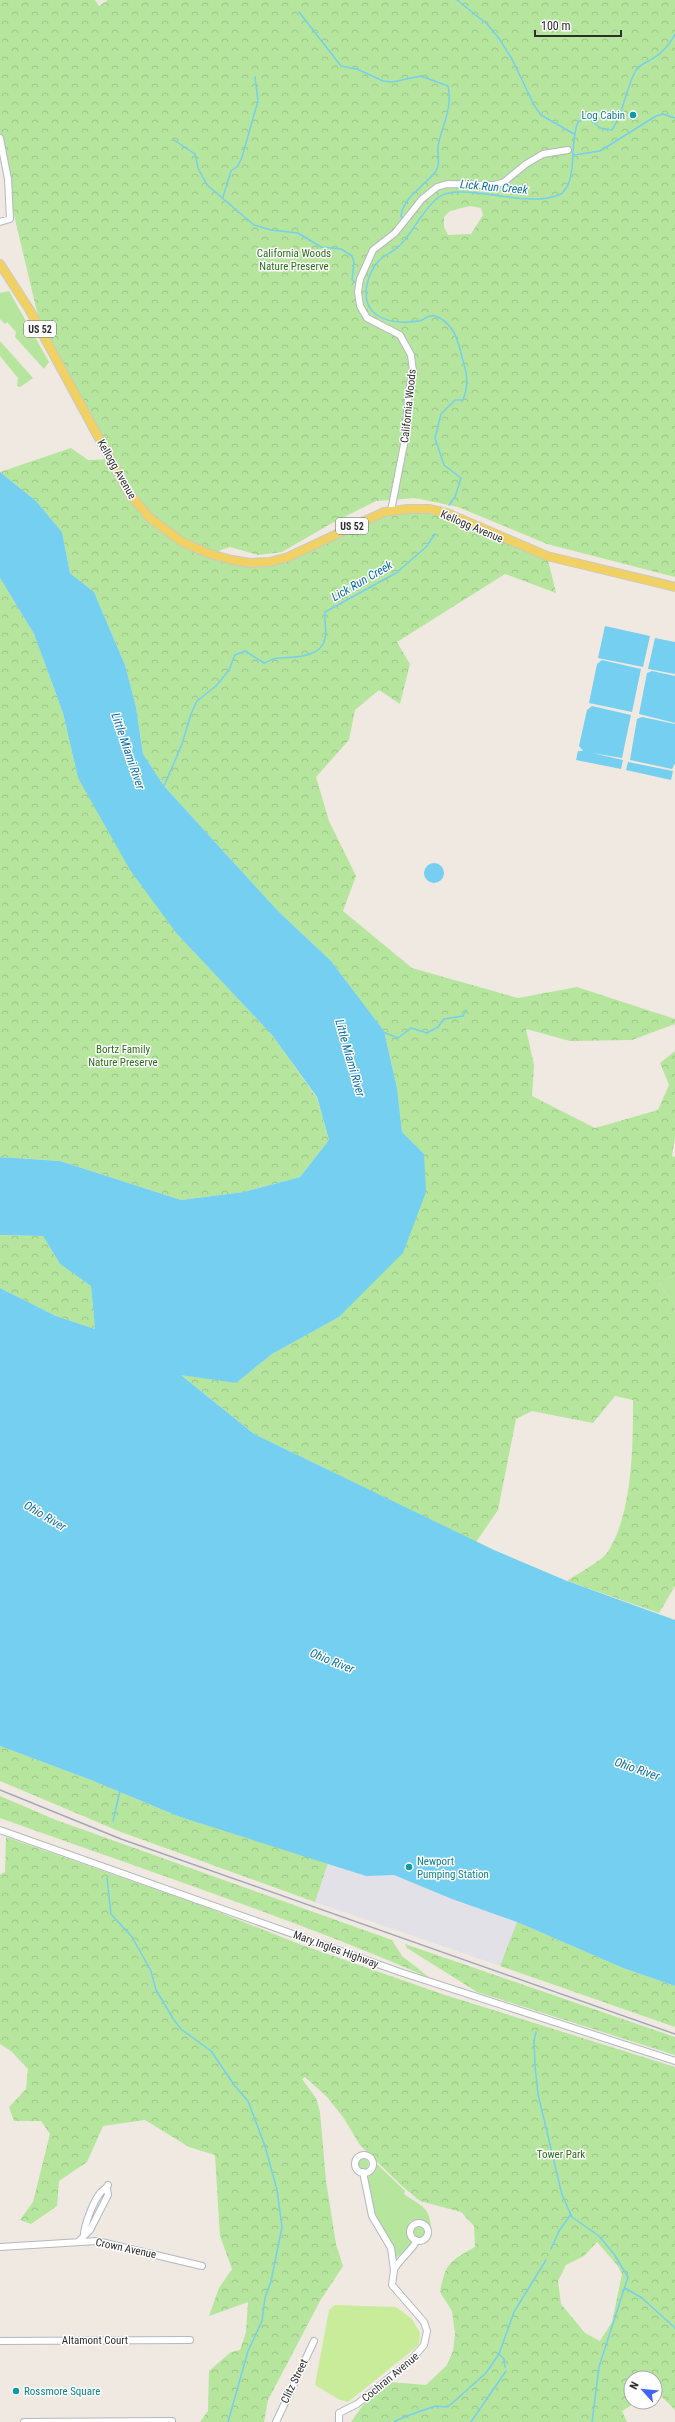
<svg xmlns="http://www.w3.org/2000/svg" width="675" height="2422" viewBox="0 0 675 2422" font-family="'Roboto Condensed',sans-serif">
	<defs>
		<pattern id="forest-crowns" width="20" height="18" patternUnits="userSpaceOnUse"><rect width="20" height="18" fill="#b6e59e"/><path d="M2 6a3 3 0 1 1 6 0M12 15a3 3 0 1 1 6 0" fill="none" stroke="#9dc588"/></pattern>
	</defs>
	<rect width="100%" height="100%" fill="#efe9e1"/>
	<path fill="#e3e1e8" d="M400 1847 433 1890 517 1922 500 1966 315 1902 328 1863 366 1876Z"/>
	<path fill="#b6e59e" d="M9 291 49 362 44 369 15 337 16 332 7 322 5 324 0 319V293Z
		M0 341 33 378 20 387 17 386 18 378 0 356Z
		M675 1274V1353L665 1346 675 1305 659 1284Z
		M357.5 2164a5.5 5.5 0 1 1 11 0a5.5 5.5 0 1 1-11 0Z
		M377 2164 405 2191 404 2194C418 2205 431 2205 431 2230L422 2220C398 2218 413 2238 411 2245L396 2258C394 2244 385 2238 380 2225 373 2212 369 2195 366 2180Z
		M413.5 2232a5.5 5.5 0 1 1 11 0a5.5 5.5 0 1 1-11 0Z"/>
	<path fill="url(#forest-crowns)" fill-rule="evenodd" d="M0 0H95L99 6 108 0H675V577L547 544 458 507 415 498 376 501 332 523 282 552 258 555 230 547 210 554 270 562 368 518 430 509 547 556 556 593 505 574 397 642 410 664 400 704 379 690 355 710 349 740 316 777 329 821 356 876 343 911 412 968 518 998 577 987 675 1019V1024L632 1040 570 1041 526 1029 534 1065 532 1096 595 1128 658 1110 669 1085 660 1063 675 1051V1137L672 1156 675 1157V1274L659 1284 675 1305 666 1346 675 1353V1586L659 1613 567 1581C577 1574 600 1562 607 1553 633 1514 633 1446 633 1400L615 1396 593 1423 532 1411 516 1419 498 1510 476 1542 254 1434 180 1374 236 1383 272 1354 339 1317 424 1154 402 1132 397 1088 384 1031 331 961 278 911 164 786 143 754 136 707 125 665 94 592 70 573 62 532 36 501 0 472 71 448 88 460 110 459 42 333 10 198 0 138ZM470 206 481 208 483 215 471 234 448 235 444 227V217L450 211Z
		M0 578 34 634 63 713 78 778 177 934 272 1035 317 1098 329 1140 300 1177 244 1192 181 1200 60 1161 0 1157Z
		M0 1235 43 1236 60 1264 91 1286 95 1329 56 1316 0 1288Z
		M0 1746 91 1780 180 1817 328 1863 315 1902 121 1832 0 1781Z
		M0 1796 56 1820 392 1940 402 1956 430 1978C290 1917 144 1870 0 1818Z
		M6 1837 206 1907 299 1944 445 1995 675 2067V2410L655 2390V2378H631V2402H637L622 2411 627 2422H351L363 2405 391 2382 426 2385 447 2365 453 2351 455 2334 452 2311 440 2292C446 2262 449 2262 475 2247L474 2226 461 2212 420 2201 402 2186 360 2145 343 2117 327 2097 305 2077 302 2079 316 2098 320 2112 326 2181 336 2244 343 2266 320 2301 268 2400 264 2422H200L208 2411 209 2371 231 2352 240 2350 246 2332 248 2302 209 2316 219 2288 232 2269 220 2236 215 2155 189 2147 145 2120 103 2126 87 2162 59 2181 57 2206 31 2224 20 2220 33 2202 50 2134 41 2121H14L9 2107 26 2089 28 2069 11 2051 0 2044V1875L5 1872ZM597 2242 617 2265 622 2274 612 2322 600 2341 585 2333 561 2304 558 2281 566 2265 584 2256Z
		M517 1922 623 1968 675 1986V2027L500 1966Z
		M405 1944 675 2037V2055L477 1992 407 1948Z"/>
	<path fill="#c9ec9a" d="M335 2305 396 2307 412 2319 420 2333 419 2344 414 2349 348 2402 340 2400 315 2385 329 2310Z"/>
	<path fill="#75cff0" d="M0 472 36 501 62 532 70 573 94 592 125 665 136 707 143 754 164 786 278 911 331 961 384 1031 397 1088 402 1132 424 1154 426 1192 403 1253 339 1317 272 1354 236 1383 181 1375 254 1434 494 1550 567 1581 675 1620V1986L623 1968 517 1922 452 1899 394 1875 366 1876 180 1817 91 1780 0 1746V1288L56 1316 95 1329 91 1286 60 1264 43 1236 0 1235V1157L60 1161 181 1200 244 1192 300 1177 329 1140 317 1097 272 1035 177 934 130 870 78 778 63 713 34 634 0 578Z
		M605 626 650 636 643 667 598 658Z
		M655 638 675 642V674L648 669Z
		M602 660 641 669 632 712 589 703 597 664Z
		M652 671 675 676V723L639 714 647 673Z
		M592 706 631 715 622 758 592 753 623 760 621 769 576 760 578 751H583L579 746 587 710Z
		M642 717 675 724V763L672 769 630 760 637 719Z
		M628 762 673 771 671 780 626 770Z
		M424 873a10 10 0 1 1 20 0a10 10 0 1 1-20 0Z"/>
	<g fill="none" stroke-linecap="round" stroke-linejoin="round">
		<path stroke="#75cff0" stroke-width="1.5" d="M457 0 487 24 498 37 512 59 534 105 541 115 574 134
			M299 12 341 66 357 69 383 81 392 82 421 76 448 86C453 107 442 126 438 146 437 155 441 163 436 171 426 185 403 197 401 216L403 220
			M174 140 195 154 198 168 207 185 254 225 271 230 298 233 321 247 341 249 352 256 354 262 352 280 358 284
			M574 155 600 151 656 116 663 114 675 118
			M223 197 231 171 238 166 242 157 258 101 255 77
			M449 505 455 497 461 478 444 465 435 438 441 414 455 400H463C470 380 466 372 461 353 457 337 452 322 435 316 427 314 425 320 419 321 385 326 355 314 370 275 379 253 390 257 403 242 415 228 424 208 439 197 459 182 522 206 552 197 556 196 561 195 563 192 578 177 569 142 578 122L587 117 600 128 612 130C624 112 625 91 635 72 639 64 646 63 652 59 662 53 670 44 675 34
			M164 786 182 744 191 714 197 701 216 686 229 670 235 655 245 651 264 663C269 661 274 658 279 658 294 657 322 658 325 638 327 630 324 621 325 612L396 573 426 547 435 534
			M383 1032 398 1038 411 1028 427 1033 438 1027 444 1019 463 1016 466 1010
			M113 1821 120 1791
			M107 1878 111 1914 132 1937 151 1971 156 1990 174 2020 181 2029 211 2051 235 2086 248 2101 265 2146 277 2190 282 2227 271 2281 265 2298 262 2321 248 2351 228 2422
			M536 2032 534 2041 535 2066 538 2094 562 2195 572 2217 599 2236 614 2254 628 2277 599 2367 592 2422
			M551 2249 559 2231 571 2214
			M625 2288 642 2298 675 2328
			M500 2355 504 2359 505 2367
			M394 2422C397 2419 432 2407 436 2406 441 2406 444 2408 449 2406L486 2373 499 2354 514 2312 546 2260
			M471 2422 506 2371"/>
		<defs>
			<path id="minor" d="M0 138 8 179 10 219 0 222
				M391 511 406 434 408 397 413 371 411 355 400 335 367 318 360 306 358 292 360 279 373 250 395 233 422 199 437 187 447 184 494 185 504 182 526 164 543 154 568 150
				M0 1830 400 1972 675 2061
				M355 2164a9 9 0 1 1 18 0a9 9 0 1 1-18 0Z
				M410 2232a9 9 0 1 1 18 0a9 9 0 1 1-18 0Z
				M84 2235C84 2225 94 2200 101 2192 104 2189 106 2189 108 2185
				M80 2240 90 2230 108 2195 107 2189
				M0 2247 97 2241 202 2266
				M395 2268C399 2260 417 2245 416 2240
				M0 2341 190 2340
				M24 2422 172 2421
				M276 2422 314 2341
				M339 2422V2413L357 2404 411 2360 424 2345 427 2331 424 2322 392 2285 394 2270 391 2248 372 2216 363 2172"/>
			<path id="major" d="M0 264 29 309 128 492 150 518 182 542 210 554 232 560 250 563 270 562 288 557 384 512 408 509H430L447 513 547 556 675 587"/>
		</defs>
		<use href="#minor" stroke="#b4b7c1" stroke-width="8"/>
		<use href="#major" stroke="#c9c9c9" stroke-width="10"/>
		<use href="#minor" stroke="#fff" stroke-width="6"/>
		<use href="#major" stroke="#f2d163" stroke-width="8"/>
		<path stroke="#a3a6b8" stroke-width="1.5" d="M0 1790 121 1839 675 2034"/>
	</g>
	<g fill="#0f9aa8" stroke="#fff" stroke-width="1.5">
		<circle cx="633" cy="115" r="4"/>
		<circle cx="409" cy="1867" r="4"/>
		<circle cx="16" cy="2391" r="4"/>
	</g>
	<g text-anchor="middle" stroke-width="3" stroke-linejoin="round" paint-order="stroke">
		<g fill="#fff" stroke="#6d6d6d" stroke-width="1">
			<rect x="24" y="321" width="32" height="16" rx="3"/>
			<rect x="336" y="518" width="32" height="16" rx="3"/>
		</g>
		<g font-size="10" font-weight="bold" fill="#2e2e2e">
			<text x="40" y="333">US 52</text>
			<text x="352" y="530">US 52</text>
		</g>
		<g font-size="11" fill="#0d838f" stroke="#fff" text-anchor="start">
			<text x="625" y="119" text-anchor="end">Log Cabin</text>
			<text x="417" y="1865">Newport<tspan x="417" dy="13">Pumping Station</tspan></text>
			<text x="24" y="2395">Rossmore Square</text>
		</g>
		<g font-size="11" fill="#2c6e1b" stroke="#fff">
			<text x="294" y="257">California Woods<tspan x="294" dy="13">Nature Preserve</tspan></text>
			<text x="123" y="1053">Bortz Family<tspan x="123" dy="13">Nature Preserve</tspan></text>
			<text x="561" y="2158">Tower Park</text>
		</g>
		<g font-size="11" fill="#2e2e2e" stroke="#fff">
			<text transform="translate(408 406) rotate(-84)" y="4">California Woods</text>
			<text transform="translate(117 469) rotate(60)" y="4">Kellogg Avenue</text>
			<text transform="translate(472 526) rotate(23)" y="4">Kellogg Avenue</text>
			<text transform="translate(336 1949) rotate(20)" y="4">Mary Ingles Highway</text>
			<text transform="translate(126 2248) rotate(12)" y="4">Crown Avenue</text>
			<text x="95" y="2344">Altamont Court</text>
			<text transform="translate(390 2377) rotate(-40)" y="4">Cochran Avenue</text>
			<text transform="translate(294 2381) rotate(-64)" y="4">Clitz Street</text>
		</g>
		<g font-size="12" font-style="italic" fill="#0d6fa3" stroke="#fff">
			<text transform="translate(494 187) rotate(5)" y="4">Lick Run Creek</text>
			<text transform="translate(362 581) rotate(-30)" y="4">Lick Run Creek</text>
			<text transform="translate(128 751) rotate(71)" y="4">Little Miami River</text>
			<text transform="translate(350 1058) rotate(74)" y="4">Little Miami River</text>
			<text transform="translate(45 1516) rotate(31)" y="4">Ohio River</text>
			<text transform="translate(332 1661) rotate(22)" y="4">Ohio River</text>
			<text transform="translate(637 1769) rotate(19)" y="4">Ohio River</text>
		</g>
	</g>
	<g transform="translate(643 2390) rotate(297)"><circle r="19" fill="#ffffff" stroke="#ababab"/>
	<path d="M0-3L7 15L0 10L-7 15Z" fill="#4264fb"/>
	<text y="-6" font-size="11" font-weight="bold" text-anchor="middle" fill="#2e2e2e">N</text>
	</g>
	<path d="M535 30v6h86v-6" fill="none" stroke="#2e2e2e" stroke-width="2"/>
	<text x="541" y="30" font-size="12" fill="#2e2e2e" stroke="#ffffff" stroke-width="3" paint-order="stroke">100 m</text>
</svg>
